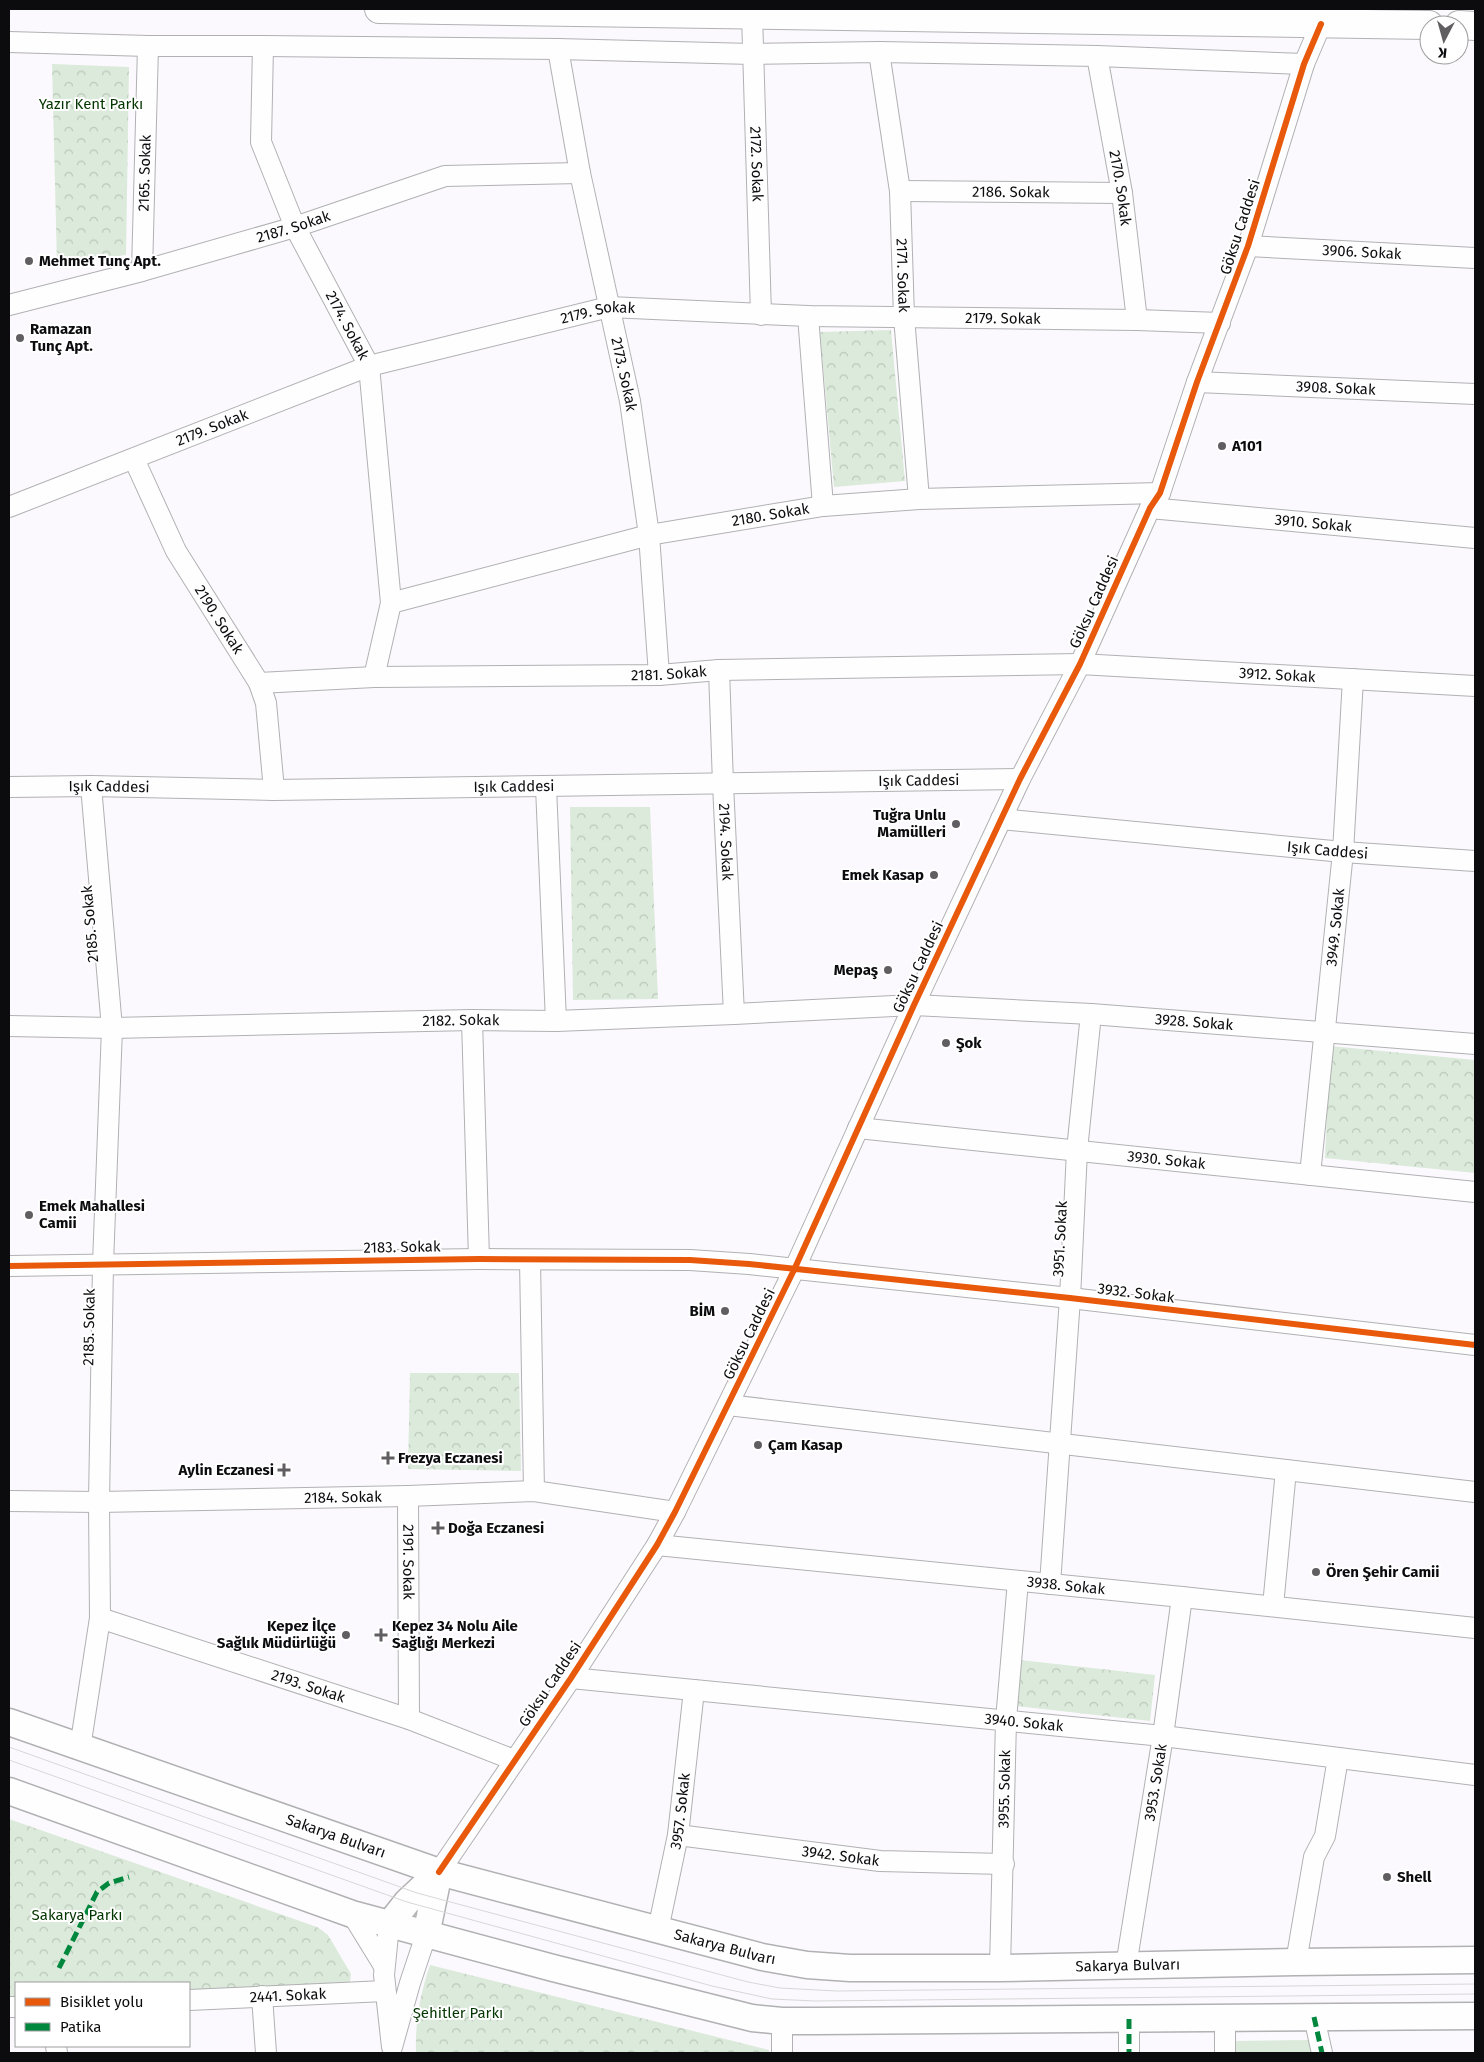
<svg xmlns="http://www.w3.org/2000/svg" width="1484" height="2062" viewBox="0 0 1484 2062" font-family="'Fira Sans',sans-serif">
	<defs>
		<pattern id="park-crowns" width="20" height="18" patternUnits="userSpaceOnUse" patternTransform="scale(1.25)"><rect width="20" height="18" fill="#dbeada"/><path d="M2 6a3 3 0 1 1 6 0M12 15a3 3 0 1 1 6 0" fill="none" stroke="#bbc7ba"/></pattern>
	</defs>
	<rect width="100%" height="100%" fill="#fbf9fd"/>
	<path fill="#dbeada" d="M1310 2040 1313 2053H1235L1234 2041Z"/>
	<path fill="url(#park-crowns)" d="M52 64 129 67 126 255 57 263Z
		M891 330 905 481 834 487 820 332Z
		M570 807H650L658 999 573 1000Z
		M1330 1046 1475 1060V1173L1325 1158Z
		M410 1373H519L521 1471 408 1469Z
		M1020 1660 1155 1675 1150 1721 1015 1706Z
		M9 1819 317 1927 328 1935 351 1974 350 1982 189 1990V1983H16V1998H9Z
		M430 1965 769 2050V2053H416C415 2022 420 1994 430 1965Z"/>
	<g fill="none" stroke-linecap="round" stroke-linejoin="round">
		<defs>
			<g id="minor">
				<path id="s1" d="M752 14 761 315"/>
				<path d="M9 42 148 46H263L558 49 752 54 879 52 1097 56 1304 64"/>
				<path id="s2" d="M263 46 261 142 295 227 369 366 391 603 374 677"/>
				<path id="s3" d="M558 49 580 173 630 401 649 535 659 675"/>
				<path id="s4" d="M879 52 900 191 904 317 919 499"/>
				<path id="s5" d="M1097 56 1122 193 1137 320"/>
				<path id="s6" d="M900 191 1122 193"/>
				<path id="s7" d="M1248 246 1475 258"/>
				<path id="s8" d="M142 271 148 46"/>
				<path id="s9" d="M9 305 142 271 295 227 445 176 580 173"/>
				<path d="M808 316 823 506"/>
				<path id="s10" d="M1197 382 1475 394"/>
				<path id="s11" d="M134 459 176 551 259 683 266 703 274 790"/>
				<path id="s12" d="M9 507 369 366 609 307 808 316 1137 320 1220 323"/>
				<path id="s13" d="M1150 508 1475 538"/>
				<path id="s14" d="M391 603 649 535 823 506 919 499 1160 493"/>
				<path id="s15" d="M719 670 723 784 734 1014"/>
				<path id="s16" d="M259 683 374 677 659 675 719 670 1080 664 1475 686"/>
				<path id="s17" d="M9 787 91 786 274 790 1020 779"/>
				<path d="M546 787 556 1021"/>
				<path id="s18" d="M1001 819 1343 852 1475 861"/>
				<path d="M472 1020 479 1259"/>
				<path id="s19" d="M9 1026 112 1028 472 1020 556 1021 734 1014 914 1005 1091 1014 1475 1044"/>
				<path id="s20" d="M858 1128 1475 1192"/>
				<path id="s21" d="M1310 1175 1343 852 1353 679"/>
				<path d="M530 1260 534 1491"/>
				<path d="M9 1266 479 1259 690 1260 749 1264 1070 1298 1475 1345"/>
				<path d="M728 1405 1475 1492"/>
				<path id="s22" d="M408 1496 409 1719"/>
				<path id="s23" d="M9 1501 99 1502 408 1496 534 1491 675 1512"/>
				<path id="s24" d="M657 1545 1182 1597 1475 1628"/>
				<path d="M1050 1584 1070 1298 1077 1150 1091 1014"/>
				<path d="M1273 1606 1286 1470"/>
				<path id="s25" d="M100 1618 409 1719 514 1760"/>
				<path id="s26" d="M571 1678 1163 1736 1475 1775"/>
				<path d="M80 1748 100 1618 99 1502 103 1264 112 1028 91 786"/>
				<path id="s27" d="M678 1835 880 1861 1004 1864"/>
				<path d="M439 1872 571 1678 657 1545 675 1512 794 1270 914 1005 1020 779 1080 664 1150 508 1160 493 1197 382 1248 246 1304 64 1321 24"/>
				<path d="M352 1914 384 1966"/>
				<path d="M389 1925 384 1975 392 2047 410 1983 426 1935"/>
				<path id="s28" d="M658 1930 678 1835 694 1690"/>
				<path d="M1296 1962 1314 1857 1325 1836 1338 1758"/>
				<path id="s29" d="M1126 1966 1163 1736 1182 1597"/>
				<path id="s30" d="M1000 1968 1006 1720 1018 1581"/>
				<path d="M262 1996 266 2053"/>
				<path id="s31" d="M189 2000 385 1991"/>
				<path d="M9 2007H16"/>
				<path d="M1314 2017 1322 2053"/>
				<path d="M1225 2018V2053"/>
				<path d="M1129 2019V2053"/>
				<path d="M56 2046 57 2053"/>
				<path d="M782 2053V2021"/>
			</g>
			<g id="major">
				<path id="s32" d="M9 1722 439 1872 762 1957 807 1965 850 1968H1000L1296 1962 1475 1960"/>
				<path d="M9 1791 352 1914 553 1968 752 2018 782 2021H816L1475 2016"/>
				<path d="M389 1925 407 1902 439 1872"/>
				<path d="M426 1935 439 1872"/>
			</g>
			<path id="highway" d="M379 9 1429 25
				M1459 25 1475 26"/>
		</defs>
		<use href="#minor" stroke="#b1b0b3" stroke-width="22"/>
		<use href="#major" stroke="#b1b0b3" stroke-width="29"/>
		<use href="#highway" stroke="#b1b0b3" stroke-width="30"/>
		<use href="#minor" stroke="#fefeff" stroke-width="20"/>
		<use href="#major" stroke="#fefeff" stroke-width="26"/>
		<use href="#highway" stroke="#fefeff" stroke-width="28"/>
		<path stroke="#d7d7d8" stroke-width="1" d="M9 1747 417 1893 748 1982 780 1988 837 1991 1475 1984
			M9 1760 407 1902 712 1986 772 1999 815 2001 1475 1994"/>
		<path stroke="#00873e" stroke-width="5" stroke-dasharray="10 5" stroke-linecap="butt" d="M59 1968 97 1892 109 1883 129 1877
			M1314 2017 1322 2053
			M1129 2019V2053"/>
		<defs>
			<path id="cycleway" d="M9 1266 479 1259 690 1260 749 1264 1070 1298 1475 1345
				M439 1872 571 1678 657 1545 675 1512 794 1270 914 1005 1020 779 1080 664 1150 508 1160 493 1197 382 1248 246 1304 64 1321 24"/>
		</defs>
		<use href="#cycleway" stroke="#fff" stroke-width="9"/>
		<use href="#cycleway" stroke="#e8590c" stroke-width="6"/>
	</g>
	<g fill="#605e61" stroke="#fff" stroke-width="2">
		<circle cx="29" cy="261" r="5"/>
		<circle cx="20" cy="338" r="5"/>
		<circle cx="1222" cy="446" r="5"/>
		<circle cx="956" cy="824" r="5"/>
		<circle cx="934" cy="875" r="5"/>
		<circle cx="888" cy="970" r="5"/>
		<circle cx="946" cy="1043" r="5"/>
		<circle cx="29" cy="1215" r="5"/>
		<circle cx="725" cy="1311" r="5"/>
		<circle cx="758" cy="1445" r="5"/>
		<path d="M385.5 1450.5h5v5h5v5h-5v5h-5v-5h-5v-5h5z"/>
		<path d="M281.5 1462.5h5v5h5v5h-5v5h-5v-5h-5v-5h5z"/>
		<path d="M435.5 1520.5h5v5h5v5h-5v5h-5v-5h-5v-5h5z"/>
		<circle cx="1316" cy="1572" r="5"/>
		<circle cx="346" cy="1635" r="5"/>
		<path d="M378.5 1627.5h5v5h5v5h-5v5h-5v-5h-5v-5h5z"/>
		<circle cx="1387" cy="1877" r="5"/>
	</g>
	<g text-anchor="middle" stroke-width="4" stroke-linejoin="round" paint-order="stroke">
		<g font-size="15" fill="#033600" stroke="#fff">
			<text x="91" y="109">Yazır Kent Parkı</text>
			<text x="77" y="1920">Sakarya Parkı</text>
			<text x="458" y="2018">Şehitler Parkı</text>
		</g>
		<g font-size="15" fill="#0c0b0d" stroke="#fff">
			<text dy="5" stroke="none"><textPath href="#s1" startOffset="150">2172. Sokak</textPath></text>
			<text dy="5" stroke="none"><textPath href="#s8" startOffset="98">2165. Sokak</textPath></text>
			<text dy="5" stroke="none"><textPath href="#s5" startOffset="134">2170. Sokak</textPath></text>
			<text dy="5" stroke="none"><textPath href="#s6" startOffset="111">2186. Sokak</textPath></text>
			<text dy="5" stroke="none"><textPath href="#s9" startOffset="295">2187. Sokak</textPath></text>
			<text transform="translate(1240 227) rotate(-72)" y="5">Göksu Caddesi</text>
			<text dy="5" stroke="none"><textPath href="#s7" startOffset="114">3906. Sokak</textPath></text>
			<text dy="5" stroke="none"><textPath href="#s4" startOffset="225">2171. Sokak</textPath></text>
			<text dy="5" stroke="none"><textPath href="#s12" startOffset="622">2179. Sokak</textPath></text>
			<text dy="5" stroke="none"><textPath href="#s12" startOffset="1028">2179. Sokak</textPath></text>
			<text dy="5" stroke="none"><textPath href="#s2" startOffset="299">2174. Sokak</textPath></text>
			<text dy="5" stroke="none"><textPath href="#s3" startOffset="332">2173. Sokak</textPath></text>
			<text dy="5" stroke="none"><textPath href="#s10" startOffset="139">3908. Sokak</textPath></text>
			<text dy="5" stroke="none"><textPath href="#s12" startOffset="218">2179. Sokak</textPath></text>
			<text dy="5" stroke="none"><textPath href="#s14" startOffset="390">2180. Sokak</textPath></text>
			<text dy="5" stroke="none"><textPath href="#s13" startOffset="164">3910. Sokak</textPath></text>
			<text transform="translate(1094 602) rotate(-66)" y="5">Göksu Caddesi</text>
			<text dy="5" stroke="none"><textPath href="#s11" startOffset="182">2190. Sokak</textPath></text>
			<text dy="5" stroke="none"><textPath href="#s16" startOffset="410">2181. Sokak</textPath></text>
			<text dy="5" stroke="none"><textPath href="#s16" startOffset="1019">3912. Sokak</textPath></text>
			<text dy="5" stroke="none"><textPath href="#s17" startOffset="910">Işık Caddesi</textPath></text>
			<text dy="5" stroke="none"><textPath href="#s17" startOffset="100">Işık Caddesi</textPath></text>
			<text dy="5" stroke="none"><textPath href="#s17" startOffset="505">Işık Caddesi</textPath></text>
			<text dy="5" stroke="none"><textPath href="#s15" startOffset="172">2194. Sokak</textPath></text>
			<text dy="5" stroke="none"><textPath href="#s18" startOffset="328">Işık Caddesi</textPath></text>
			<text transform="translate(90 924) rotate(-95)" y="5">2185. Sokak</text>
			<text dy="5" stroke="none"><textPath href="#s21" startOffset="249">3949. Sokak</textPath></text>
			<text transform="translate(918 967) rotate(-65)" y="5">Göksu Caddesi</text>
			<text dy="5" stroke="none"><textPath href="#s19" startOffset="452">2182. Sokak</textPath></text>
			<text dy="5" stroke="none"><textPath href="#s19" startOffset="1186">3928. Sokak</textPath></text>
			<text dy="5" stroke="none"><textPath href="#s20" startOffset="310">3930. Sokak</textPath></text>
			<text transform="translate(1060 1239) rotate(-87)" y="5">3951. Sokak</text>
			<text transform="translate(402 1247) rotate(-1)" y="5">2183. Sokak</text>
			<text transform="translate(1136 1293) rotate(7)" y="5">3932. Sokak</text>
			<text transform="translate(89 1327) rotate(-89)" y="5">2185. Sokak</text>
			<text transform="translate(749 1334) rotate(-64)" y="5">Göksu Caddesi</text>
			<text dy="5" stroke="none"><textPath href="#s23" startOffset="334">2184. Sokak</textPath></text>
			<text dy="5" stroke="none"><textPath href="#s22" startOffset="66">2191. Sokak</textPath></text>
			<text dy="5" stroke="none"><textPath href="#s24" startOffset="411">3938. Sokak</textPath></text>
			<text transform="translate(550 1684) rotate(-56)" y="5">Göksu Caddesi</text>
			<text dy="5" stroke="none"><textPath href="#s25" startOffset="219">2193. Sokak</textPath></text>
			<text dy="5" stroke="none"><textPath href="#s26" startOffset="455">3940. Sokak</textPath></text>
			<text dy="5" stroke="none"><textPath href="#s29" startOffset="186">3953. Sokak</textPath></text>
			<text dy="5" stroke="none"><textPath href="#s30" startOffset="179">3955. Sokak</textPath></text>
			<text dy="5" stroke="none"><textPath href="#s28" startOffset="121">3957. Sokak</textPath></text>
			<text dy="5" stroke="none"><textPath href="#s32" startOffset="346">Sakarya Bulvarı</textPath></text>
			<text dy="5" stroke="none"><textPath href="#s27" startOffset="164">3942. Sokak</textPath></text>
			<text dy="5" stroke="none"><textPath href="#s32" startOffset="751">Sakarya Bulvarı</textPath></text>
			<text dy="5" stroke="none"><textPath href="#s32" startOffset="1156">Sakarya Bulvarı</textPath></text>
			<text dy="5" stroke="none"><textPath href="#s31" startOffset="99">2441. Sokak</textPath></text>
		</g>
		<g font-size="15" font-weight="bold" fill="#0c0b0d" stroke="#fff" text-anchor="start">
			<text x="39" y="266">Mehmet Tunç Apt.</text>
			<text x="30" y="334">Ramazan<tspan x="30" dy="17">Tunç Apt.</tspan></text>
			<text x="1232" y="451">A101</text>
			<text x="946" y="820" text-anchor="end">Tuğra Unlu<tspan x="946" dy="17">Mamülleri</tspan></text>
			<text x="924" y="880" text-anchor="end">Emek Kasap</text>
			<text x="878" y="975" text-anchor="end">Mepaş</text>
			<text x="956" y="1048">Şok</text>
			<text x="39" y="1211">Emek Mahallesi<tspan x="39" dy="17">Camii</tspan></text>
			<text x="715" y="1316" text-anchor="end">BİM</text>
			<text x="768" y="1450">Çam Kasap</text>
			<text x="398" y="1463">Frezya Eczanesi</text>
			<text x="274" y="1475" text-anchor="end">Aylin Eczanesi</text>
			<text x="448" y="1533">Doğa Eczanesi</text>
			<text x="1326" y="1577">Ören Şehir Camii</text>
			<text x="336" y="1631" text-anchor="end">Kepez İlçe<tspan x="336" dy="17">Sağlık Müdürlüğü</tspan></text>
			<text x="392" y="1631">Kepez 34 Nolu Aile<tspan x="392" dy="17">Sağlığı Merkezi</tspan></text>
			<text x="1397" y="1882">Shell</text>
		</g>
	</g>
	<rect width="1484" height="2062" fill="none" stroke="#0c0b0d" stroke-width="20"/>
	<rect x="15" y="1982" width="175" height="65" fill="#ffffff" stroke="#9e9d9e"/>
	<rect x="25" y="1998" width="25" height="8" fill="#e8590c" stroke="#9e9d9e"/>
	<text x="60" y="2007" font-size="15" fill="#0c0b0d">Bisiklet yolu</text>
	<rect x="25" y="2023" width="25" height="8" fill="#00873e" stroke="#9e9d9e"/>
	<text x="60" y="2032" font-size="15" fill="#0c0b0d">Patika</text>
	<g transform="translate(1444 40) rotate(186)"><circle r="24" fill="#ffffff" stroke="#9e9d9e"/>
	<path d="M0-4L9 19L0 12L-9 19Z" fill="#605e61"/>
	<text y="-8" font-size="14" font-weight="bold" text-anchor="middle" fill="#0c0b0d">K</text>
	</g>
</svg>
